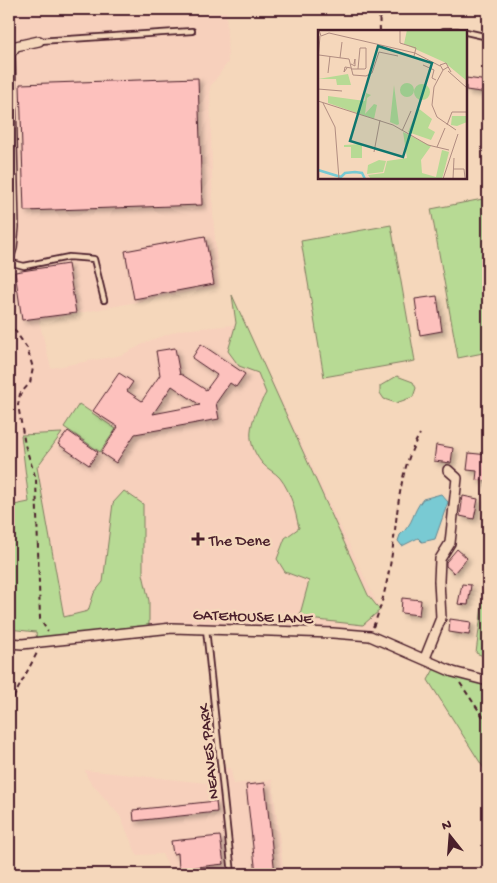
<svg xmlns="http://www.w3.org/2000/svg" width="497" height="883" viewBox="0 0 497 883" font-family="'Gochi Hand',sans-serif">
	<defs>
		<filter id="shadow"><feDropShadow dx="3.5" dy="3.5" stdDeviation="2.5" flood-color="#0004"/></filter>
	</defs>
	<rect width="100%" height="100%" fill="#f5d7bb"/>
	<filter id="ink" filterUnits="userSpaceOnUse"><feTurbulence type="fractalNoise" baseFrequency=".02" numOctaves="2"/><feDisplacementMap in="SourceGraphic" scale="10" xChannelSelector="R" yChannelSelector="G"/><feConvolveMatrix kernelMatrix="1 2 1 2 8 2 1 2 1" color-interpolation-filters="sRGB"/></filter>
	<g filter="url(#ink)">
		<path fill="#f7d0bc" d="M9 9H226L228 62 210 87 213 216 219 286 39 321 51 368 122 355 151 340 180 330 245 324 380 610 370 636 222 628 68 639 37 467 62 433 21 435 29 503 9 506Z
			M220 768H231L233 784 272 780 284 874H172L162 854 137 855 120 816 88 779 85 770 206 783Z"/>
		<path fill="#b7da94" stroke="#807c60" d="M488 198V352L458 358 431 209Z
			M391 225 415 361 324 377 301 241Z
			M232 295 368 595 380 610 363 625 299 618 309 581 285 572 277 559 285 538 299 528C295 510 291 492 280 478 275 472 267 469 262 463 242 438 252 418 266 393L258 373 239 366 228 351 236 323Z
			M397 376 413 382 416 388 413 397 396 403 384 399 380 393V386Z
			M79 404 116 429 100 452 64 427Z
			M62 433 37 467 64 617 88 611 94 593 103 582 113 503 124 491 143 504V574L149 601V630L37 643 36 632 9 629V506L29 502 21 435Z
			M488 559V658L476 653Z
			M434 669 488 681V775L428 680Z"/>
		<path fill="#79cad3" stroke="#668690" d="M441 494 448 502 435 539 422 542 418 538 402 546 398 541 400 535C415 522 411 514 423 499Z"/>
		<path fill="#fdc1bd" stroke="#4a1f2b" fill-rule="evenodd" filter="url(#shadow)" d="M198 78 202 205 24 211 20 84Z
			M466 78 488 81V93L466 90Z
			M205 236 214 284 134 299 125 251Z
			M68 264 76 313 22 320 15 272Z
			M437 296 442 331 420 335 415 299Z
			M201 344 245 374 236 387 230 383 216 403 219 419 135 434 116 463 101 453 118 427 93 411 119 373 133 382 127 391 142 401 160 375 156 351 175 348 180 375 181 374 206 390 217 375 192 358ZM172 386 200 405 153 414Z
			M68 431 98 452 89 465 58 444Z
			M436 445 453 448 451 463 434 461Z
			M469 453 488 455 487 481 476 480 477 471 467 470Z
			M463 496 478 499 474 519 460 516Z
			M457 549 467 558 454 573 446 566V562Z
			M462 584 471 585 468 605 458 604Z
			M402 598 421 600 419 615 401 613Z
			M450 619 471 622 469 635 449 632Z
			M265 783 275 874H256L246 785Z
			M216 801 217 812 134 821 133 810Z
			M220 836 224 864 179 869 178 853 173 854 171 841Z"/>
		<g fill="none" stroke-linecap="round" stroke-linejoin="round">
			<defs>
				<path id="lane" d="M444 31H457
					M466 32 488 37
					M39 41 192 31
					M9 262 24 266 69 257 94 259 104 300
					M206 629 232 874"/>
				<path id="street" d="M9 257 12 248 14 227 10 54 16 46 39 41
					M9 643 22 644 172 628 333 633 370 636 453 672 488 681
					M425 658 441 618 439 581 440 559 450 543 457 478 448 470"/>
			</defs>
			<use href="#lane" stroke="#4a1f2b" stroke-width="8"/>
			<use href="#street" stroke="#4a1f2b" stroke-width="12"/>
			<path stroke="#4a1f2b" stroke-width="2" stroke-dasharray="5 4" stroke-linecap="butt" d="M379 9 380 31
				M9 322 27 348 33 368 30 383 20 394 18 405 25 445 36 479 40 619 48 632
				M373 627C382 606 387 583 391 560 398 517 397 473 420 434
				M460 683 488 724
				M9 706 38 651"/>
			<use href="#lane" stroke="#f5d7bb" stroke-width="4.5"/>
			<use href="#street" stroke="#f5d7bb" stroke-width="9"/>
		</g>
	</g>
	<path fill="#4a1f2b" stroke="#f5d7bb" stroke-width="2" d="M195.5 531.5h5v5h5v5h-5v5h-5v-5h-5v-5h5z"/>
	<g text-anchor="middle" stroke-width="5" stroke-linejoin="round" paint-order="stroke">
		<g font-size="16" fill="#4a1f2b" stroke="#f5d7bb" text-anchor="start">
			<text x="209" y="545">The Dene</text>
		</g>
		<g font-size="16" fill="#4a1f2b" stroke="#f5d7bb">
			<text transform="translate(253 615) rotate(2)" y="6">GATEHOUSE LANE</text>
			<text transform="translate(207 752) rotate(-96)" y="6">NEAVES PARK</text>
		</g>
	</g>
	<g transform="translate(318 30)">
		<rect width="149" height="149" fill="#f5d7bb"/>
		<path d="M89 0H149V51L126 32 86 14ZM30 44 33 55H19L18 49H0ZM82 60a7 7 0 1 1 14 0a7 7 0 1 1-14 0ZM96 62a8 8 0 1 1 16 0a8 8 0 1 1-16 0ZM76 55 81 94 79 95 72 92ZM48 63 53 65 49 68 47 84 56 74 59 75 56 89 10 73V66L47 71ZM100 78 114 89 110 98 117 102 113 110 90 102ZM134 86H149V92L139 96 133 95ZM85 102 113 116 103 130 104 143 118 147 124 120 131 122 124 149H53L50 145 66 143 69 131 89 128ZM44 114V128H33V117H26V115ZM61 130 68 131 65 142 49 144 50 135Z" fill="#b7da94"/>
		<path fill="none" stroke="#79cad3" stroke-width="2.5" d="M0 140 23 147 27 143 37 142 44 143 47 149"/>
		<path fill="none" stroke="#b18d81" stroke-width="1" d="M1 0 3 6 11 3 97 23 122 36M35 0H58M82 0V13L98 18 96 26M1 25 31 29 35 45 48 46 54 43 61 22 80 26M22 28 24 12M0 32 2 6M33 34 37 36V29L36 34M105 35 116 40 114 48 118 50M130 37 125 40 122 35 128 33 133 42M29 38 26 42 27 37 33 38M33 39H47L48 38V18H42L40 39M125 40 116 57 114 75 119 87 138 100M130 41 149 58M10 43 12 26M0 59 24 61M0 71 75 95 110 115 131 120M5 73 17 97 21 149M129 95 134 82H148M84 101 93 81M119 117 127 98M56 122 62 90M135 139H146L147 148M125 149 140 104M135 149 136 128"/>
		<path fill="#0f766e" fill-opacity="0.15" stroke="#0f766e" stroke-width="2.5" d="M60 16 114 33 85 127 32 111Z"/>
		<rect width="149" height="149" fill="none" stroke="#4a1f2b" stroke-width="2.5"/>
	</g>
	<rect width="497" height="883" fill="none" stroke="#f5d7bb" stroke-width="30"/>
	<rect x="15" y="15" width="467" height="853" fill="none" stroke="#4a1f2b" stroke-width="2" filter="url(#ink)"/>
	<g transform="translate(450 836) rotate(343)" stroke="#f5d7bb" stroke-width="4" paint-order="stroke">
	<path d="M0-4L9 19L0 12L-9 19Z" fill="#4a1f2b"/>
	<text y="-8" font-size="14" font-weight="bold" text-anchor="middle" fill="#4a1f2b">N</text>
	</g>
</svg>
